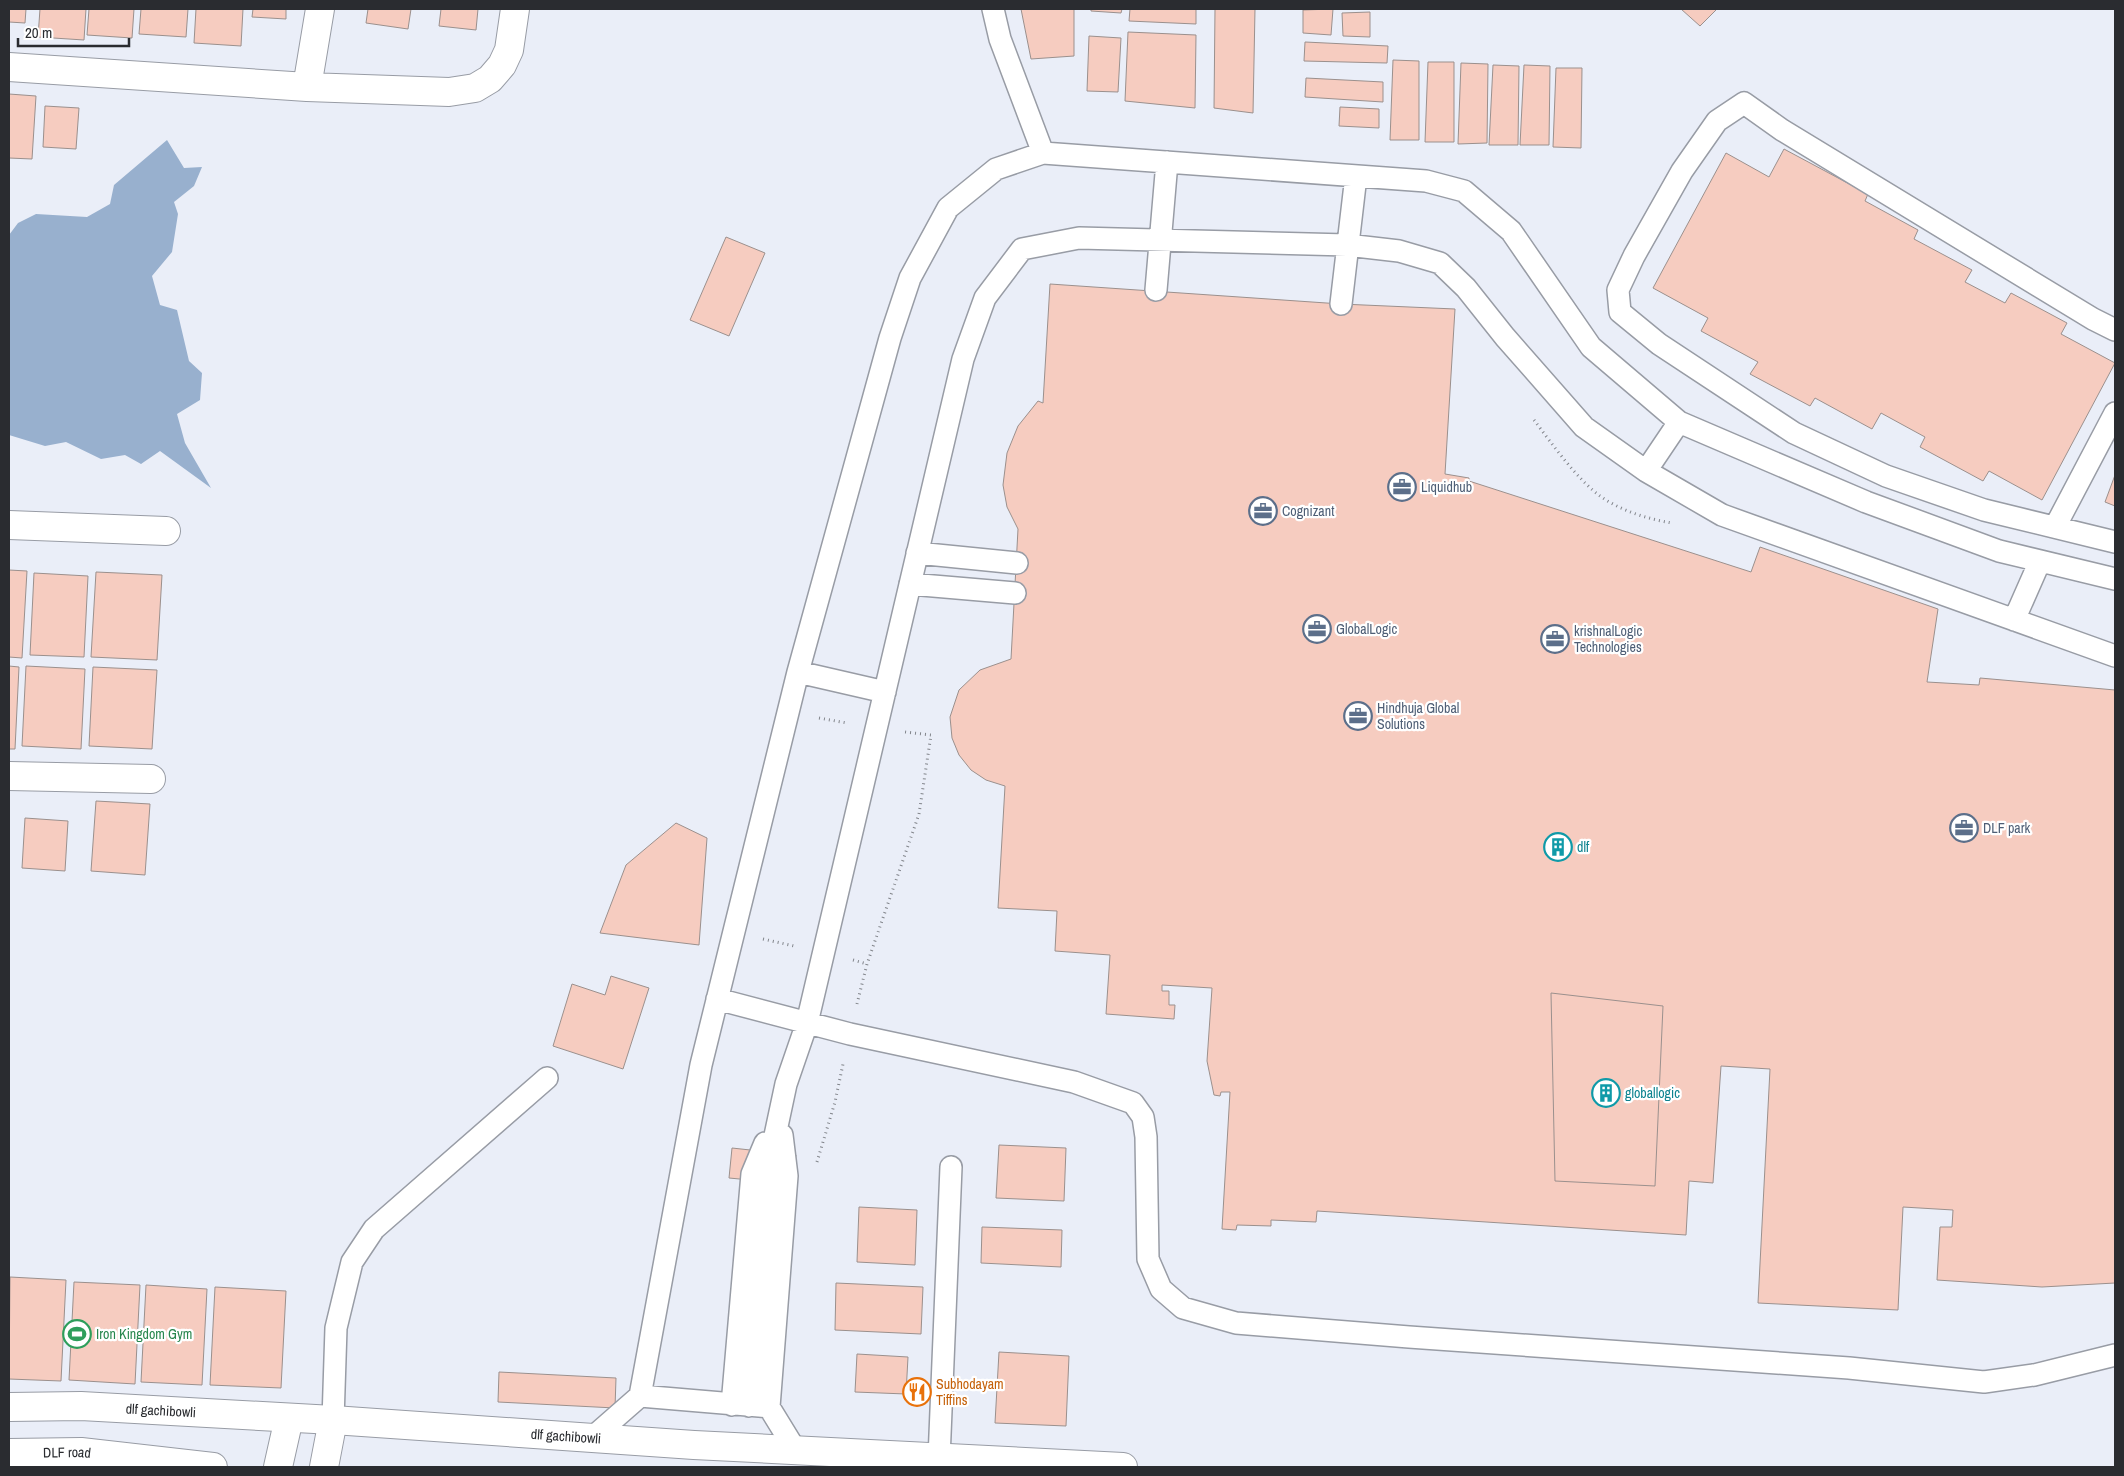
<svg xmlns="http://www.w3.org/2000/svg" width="2124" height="1476" viewBox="0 0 2124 1476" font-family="'Archivo Narrow',sans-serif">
	<rect width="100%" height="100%" fill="#eaeef8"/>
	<path fill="#98b0ce" d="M167 140 184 168 202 167 194 186 174 202 178 214 172 252 152 276 160 305 177 310 189 361 202 373 200 400 177 414 185 443 211 488 160 451 141 464 125 455 101 459 66 442 45 446 9 435V235L18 223 36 214 87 217 110 204 114 185Z"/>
	<path fill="#f6ccc0" stroke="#9b908d" d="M9 9H26L25 23 9 22Z
		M40 9H86L84 40 38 37Z
		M89 9H134L132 38 87 35Z
		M141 9H188L186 37 139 34Z
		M196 9H243L241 46 194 43Z
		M253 9H286V19L252 17Z
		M368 9H411L408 29 366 23Z
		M441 9H478L476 30 439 26Z
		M1021 9H1074V56L1031 59Z
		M1091 9H1122L1121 13 1091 11Z
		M1130 9H1196V24L1129 21Z
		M1215 9H1255L1253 113 1214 108Z
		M1333 9 1331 35 1303 33V10Z
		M1681 9H1717L1700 26Z
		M1370 12V37L1343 36 1342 13Z
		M1128 32 1196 35 1195 108 1125 101Z
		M1089 36 1121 38 1118 92 1087 91Z
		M1305 42 1388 46 1387 63 1304 61Z
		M1393 60 1419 61V140H1390Z
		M1428 62H1454V142H1425Z
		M1461 63 1488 64 1487 143 1458 144Z
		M1493 65 1519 66 1518 145H1489Z
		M1524 65 1550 66 1549 145H1520Z
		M1556 68H1582L1581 148 1553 147Z
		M1306 78 1383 82V102L1305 97Z
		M9 94 36 96 32 159 9 158Z
		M45 106 79 108 76 149 43 147Z
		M1340 107 1379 109V128L1339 126Z
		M1784 149 1868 194 1865 201 1918 230 1914 239 1972 270 1965 282 2005 303 2011 293 2067 323 2061 334 2115 363 2042 500 1989 471 1983 481 1920 447 1925 437 1881 413 1872 429 1815 398 1810 406 1750 374 1758 362 1701 331 1708 318 1653 288 1726 153 1769 177Z
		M726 237 765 253 729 336 690 320Z
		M1050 284 1341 304 1455 309 1445 474 1469 478V481L1751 572 1760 547 1938 609 1927 682 1979 685 1980 678 2115 690V1283L2042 1287 1937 1280 1940 1227H1952L1953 1210 1903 1207 1898 1310 1758 1303 1770 1069 1721 1066 1713 1183 1689 1181 1686 1235 1317 1211 1316 1222 1271 1220V1226L1237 1225 1236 1230 1222 1229 1230 1092H1221L1220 1096 1214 1095 1207 1061 1212 988 1162 985V991H1169V1005H1175L1174 1019 1106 1014 1110 955 1055 951 1057 911 998 908 1005 786 986 780 971 770 959 755 952 738 950 717 959 690 980 670 1011 659 1018 529 1007 507 1003 485 1007 453 1018 426 1038 401 1043 403Z
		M2115 475V506L2105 502Z
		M9 570 27 571 22 658 9 657Z
		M96 572 162 575 157 660 91 657Z
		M34 573 88 576 84 657 30 655Z
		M9 666 19 667 15 749H9Z
		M26 666 85 669 81 749 22 746Z
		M93 667 157 670 152 749 89 746Z
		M96 801 150 804 145 875 91 871Z
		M25 818 68 821 65 871 22 868Z
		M676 823 707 838 699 945 600 933 626 865Z
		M611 976 649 988 623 1069 553 1046 572 984 605 995Z
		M1551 993 1663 1006 1655 1186 1555 1181Z
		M999 1145 1066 1148 1064 1201 996 1198Z
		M732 1148 796 1155 792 1184 729 1178Z
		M859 1207 917 1210 915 1265 857 1262Z
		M982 1227 1062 1230 1061 1267 981 1263Z
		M10 1277 66 1280 61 1381 9 1379Z
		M74 1282 140 1285 135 1384 69 1380Z
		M836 1283 923 1287 921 1334 835 1330Z
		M146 1285 207 1289 202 1385 141 1382Z
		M215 1287 286 1291 281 1388 210 1385Z
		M999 1352 1069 1356 1066 1426 995 1423Z
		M857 1354 908 1357 906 1394 855 1392Z
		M499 1372 616 1378 615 1408 498 1402Z"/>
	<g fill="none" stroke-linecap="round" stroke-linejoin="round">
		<defs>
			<path id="service" d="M993 9 1000 39 1043 153
				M1156 290 1167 162
				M1341 304 1356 176
				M2115 330 2093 319 1782 130 1744 103 1717 121 1682 171 1634 256 1618 290 1620 312 1659 344 1794 433 1886 476 1984 510 2115 542
				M1646 471 1679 422
				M2055 527 2115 413
				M917 553 1017 563
				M910 584 1015 593
				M2014 620 2040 561
				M798 672 885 692
				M717 999 850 1034 1074 1082 1133 1103 1143 1117 1146 1137 1148 1259 1161 1289 1183 1308 1236 1323 1409 1337 1849 1368 1984 1382 2034 1375 2115 1355
				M640 1396 701 1065 798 672 890 338 910 278 948 208 996 169 1043 153 1426 181 1464 191 1511 231 1591 347 1679 422 1866 502 1999 551 2115 579
				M732 1405 752 1174 765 1143
				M749 1406 768 1175 773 1145 786 1084 807 1023 963 359 985 298 1022 249 1079 238 1347 245 1399 251 1440 263 1466 288 1505 337 1584 427 1646 471 1722 515 2115 656
				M769 1407 787 1176 782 1135
				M333 1420 336 1328 352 1262 374 1229 547 1078
				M592 1438 640 1396 769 1407 796 1451
				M939 1459 951 1167"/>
			<path id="minor" d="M9 67 307 87 449 92 475 88 490 79 502 65 509 50 515 9
				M307 87 320 9
				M9 525 166 531
				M9 776 151 779
				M278 1467 289 1418
				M324 1467 333 1420"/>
			<g id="secondary">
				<path id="s1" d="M9 1407 81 1406 333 1420 694 1445 1123 1467"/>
				<path id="s2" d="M9 1453 81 1452 213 1467"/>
			</g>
		</defs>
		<use href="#service" stroke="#989ca5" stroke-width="24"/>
		<use href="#minor" stroke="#989ca5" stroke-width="30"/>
		<use href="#secondary" stroke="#989ca5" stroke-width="30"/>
		<path stroke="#82858b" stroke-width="3" stroke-dasharray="1 4" stroke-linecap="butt" d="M1534 420C1552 444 1577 479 1600 496 1621 511 1648 519 1672 523
			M819 718 847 723
			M763 939 794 946
			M853 960 867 964
			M857 1004 867 964 919 814 931 735 905 732
			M817 1162 835 1102 843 1064"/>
		<use href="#service" stroke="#fff" stroke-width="21"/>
		<use href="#minor" stroke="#fff" stroke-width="28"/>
		<use href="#secondary" stroke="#fff" stroke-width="28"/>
	</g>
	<defs>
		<symbol id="office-ring" viewBox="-11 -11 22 22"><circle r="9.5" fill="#fff" stroke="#5c6f8a" stroke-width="1.5"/><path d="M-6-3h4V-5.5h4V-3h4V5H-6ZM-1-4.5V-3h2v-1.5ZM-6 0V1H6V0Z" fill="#5c6f8a"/></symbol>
		<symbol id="building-ring" viewBox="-11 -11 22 22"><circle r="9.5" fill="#fff" stroke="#0f9aa8" stroke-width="1.5"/><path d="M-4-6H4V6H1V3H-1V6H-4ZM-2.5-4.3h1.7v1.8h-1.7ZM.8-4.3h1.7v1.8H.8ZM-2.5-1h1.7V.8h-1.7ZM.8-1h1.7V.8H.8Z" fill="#0f9aa8"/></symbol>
		<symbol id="stadium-ring" viewBox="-11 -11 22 22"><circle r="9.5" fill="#fff" stroke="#2e9e5b" stroke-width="1.5"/><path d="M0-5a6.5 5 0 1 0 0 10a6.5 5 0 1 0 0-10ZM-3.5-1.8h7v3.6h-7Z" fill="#2e9e5b"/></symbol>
		<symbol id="restaurant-ring" viewBox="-11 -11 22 22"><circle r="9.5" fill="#fff" stroke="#e8710a" stroke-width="1.5"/><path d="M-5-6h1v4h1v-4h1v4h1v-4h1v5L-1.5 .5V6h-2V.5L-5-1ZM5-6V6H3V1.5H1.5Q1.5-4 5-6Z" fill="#e8710a"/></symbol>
	</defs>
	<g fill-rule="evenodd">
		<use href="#office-ring" x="1386" y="471" width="32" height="32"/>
		<use href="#office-ring" x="1247" y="495" width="32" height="32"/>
		<use href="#office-ring" x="1301" y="613" width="32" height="32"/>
		<use href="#office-ring" x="1539" y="623" width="32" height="32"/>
		<use href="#office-ring" x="1342" y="700" width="32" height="32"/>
		<use href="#office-ring" x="1948" y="812" width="32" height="32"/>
		<use href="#building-ring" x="1542" y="831" width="32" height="32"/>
		<use href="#building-ring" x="1590" y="1077" width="32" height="32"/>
		<use href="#stadium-ring" x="61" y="1318" width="32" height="32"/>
		<use href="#restaurant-ring" x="901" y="1376" width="32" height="32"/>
	</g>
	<g text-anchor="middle" stroke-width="4.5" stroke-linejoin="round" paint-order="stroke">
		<g font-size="14" fill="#4e5e75" stroke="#fff" text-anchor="start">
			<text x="1421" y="492">Liquidhub</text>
			<text x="1282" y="516">Cognizant</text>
			<text x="1336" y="634">GlobalLogic</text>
			<text x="1574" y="636">krishnalLogic<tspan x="1574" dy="16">Technologies</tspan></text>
			<text x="1377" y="713">Hindhuja Global<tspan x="1377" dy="16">Solutions</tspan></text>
			<text x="1983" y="833">DLF park</text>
		</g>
		<g font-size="14" fill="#0d838f" stroke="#fff" text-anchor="start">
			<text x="1577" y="852">dlf</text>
			<text x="1625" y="1098">globallogic</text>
		</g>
		<g font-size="14" fill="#27864d" stroke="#fff" text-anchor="start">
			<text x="96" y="1339">Iron Kingdom Gym</text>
		</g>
		<g font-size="14" fill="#c56008" stroke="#fff" text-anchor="start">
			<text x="936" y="1389">Subhodayam<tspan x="936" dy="16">Tiffins</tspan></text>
		</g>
		<g font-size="14" fill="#2a2c30" stroke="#fff">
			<text dy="5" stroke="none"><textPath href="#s1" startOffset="152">dlf gachibowli</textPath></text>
			<text dy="5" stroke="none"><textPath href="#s1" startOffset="558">dlf gachibowli</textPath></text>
			<text dy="5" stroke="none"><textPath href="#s2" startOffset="58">DLF road</textPath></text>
		</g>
	</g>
	<rect width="2124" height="1476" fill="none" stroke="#2a2c30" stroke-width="20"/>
	<path d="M18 38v8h111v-8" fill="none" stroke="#2a2c30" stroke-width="2.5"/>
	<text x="25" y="38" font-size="15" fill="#2a2c30" stroke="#ffffff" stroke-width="4" paint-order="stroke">20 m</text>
</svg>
